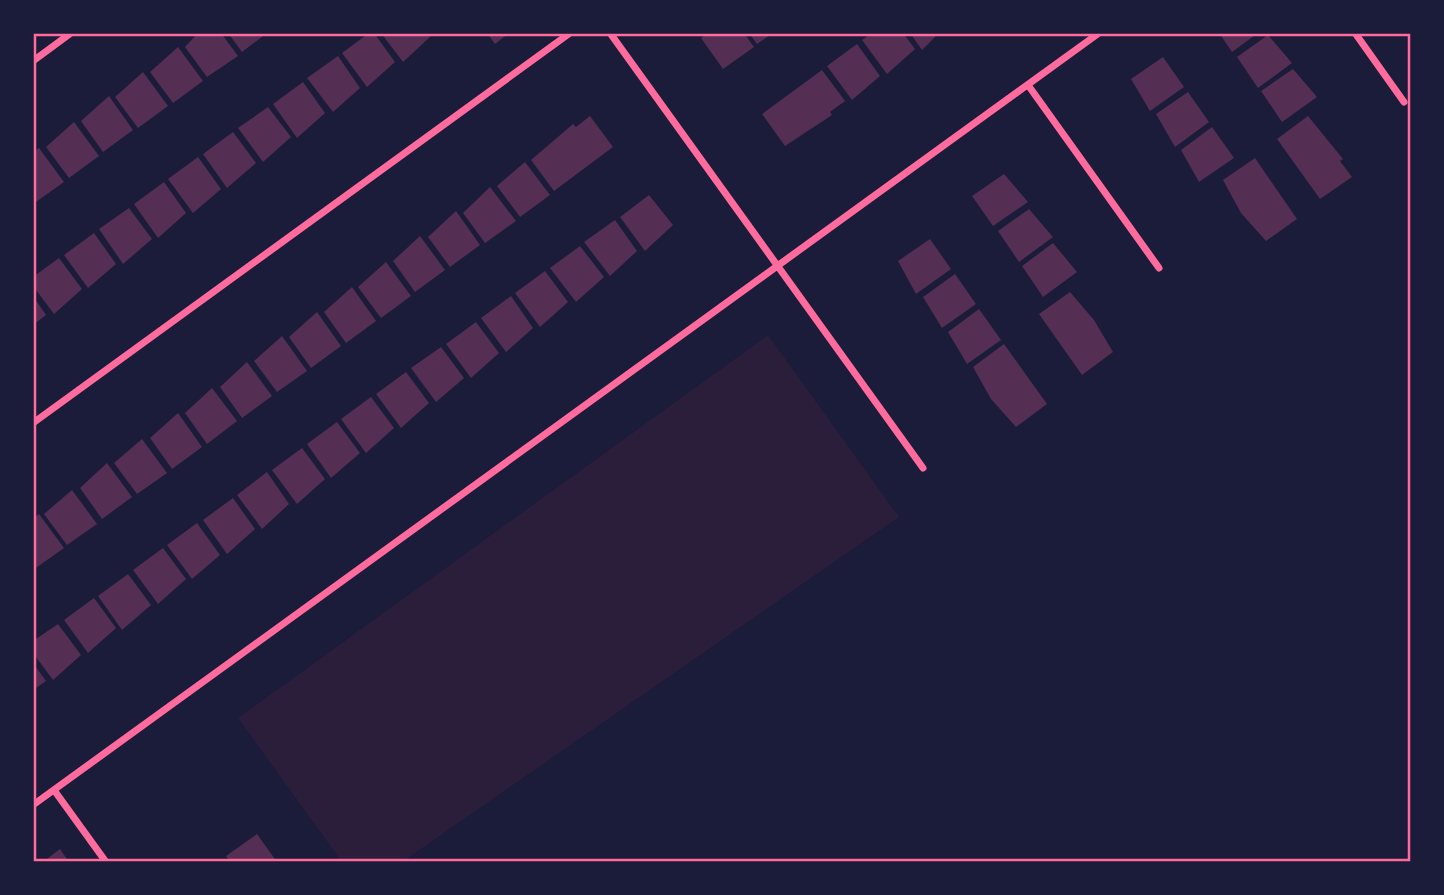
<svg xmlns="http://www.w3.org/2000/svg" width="1444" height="895" viewBox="0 0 1444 895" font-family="'Nunito Sans',sans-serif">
	<rect width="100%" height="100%" fill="#1b1b3a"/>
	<path fill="#2a1e3b" d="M768 335 899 517 402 862H342L238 718Z"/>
	<path fill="#542f53" d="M198 33H221L238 56 207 77 185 47Z
		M228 33H267L242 52Z
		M369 33H374L395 62 367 87 342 53Z
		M381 33H427L430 37 403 62Z
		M487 33H509L495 44Z
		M707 33H744L754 47 723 69 701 38Z
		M749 33H773L757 44Z
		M872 33H903L915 49 887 74 862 40Z
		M910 33H939L922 50Z
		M1219 33H1258L1232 52Z
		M1268 35 1292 63 1258 88 1237 57Z
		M857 44 880 76 852 100 827 66Z
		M178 47 203 81 173 103 150 72Z
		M338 56 360 88 333 112 307 78Z
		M1163 57 1184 87 1150 111 1131 79Z
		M1293 69 1317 97 1282 122 1261 91Z
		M822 70 845 101 830 112 832 115 785 146 762 114Z
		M143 72 168 106 138 128 115 97Z
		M303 82 325 113 297 138 273 104Z
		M1188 92 1209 122 1175 147 1156 114Z
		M109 96 133 130 103 152 81 121Z
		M268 107 291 137 263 162 238 128Z
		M590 116 613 147 554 191 531 160 573 124 576 127Z
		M1308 116 1343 159 1340 161 1352 177 1320 199 1277 139Z
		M74 122 99 156 69 178 46 147Z
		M1212 127 1234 158 1199 182 1181 150Z
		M233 132 256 163 227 188 203 154Z
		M39 148 64 182 33 204V152Z
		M198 157 221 189 193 213 168 179Z
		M1255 158 1297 219 1266 241 1241 213 1223 180Z
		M525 162 550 195 520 217 497 186Z
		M1004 174 1028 202 993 226 972 196Z
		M164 182 186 213 158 238 134 204Z
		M490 187 516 221 485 243 463 213Z
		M649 195 673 225 645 251 620 217Z
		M129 208 152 239 123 264 99 229Z
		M1029 209 1053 237 1019 262 998 231Z
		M456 211 480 245 450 267 428 237Z
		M615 220 637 251 610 276 584 242Z
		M94 233 116 264 88 288 64 255Z
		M420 236 445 270 415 292 393 261Z
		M930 239 951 269 916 294 898 261Z
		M1053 243 1077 272 1043 297 1022 266Z
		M580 246 604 277 576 302 550 268Z
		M59 258 82 289 54 314 33 286V277Z
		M386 262 411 296 381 318 358 287Z
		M545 271 568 302 540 327 515 293Z
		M955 274 976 304 942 328 923 297Z
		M352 287 376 321 346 343 324 312Z
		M1070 292 1094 320 1113 352 1082 375 1039 314Z
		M33 296 46 315 33 325Z
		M511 296 533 328 506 352 481 318Z
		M979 309 1001 340 967 364 948 332Z
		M317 312 341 346 311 368 289 337Z
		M476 322 499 353 471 378 446 344Z
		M282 336 307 371 277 392 254 361Z
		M1004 344 1047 404 1016 427 991 399 973 367Z
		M441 347 464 378 436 402 411 368Z
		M247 362 272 396 242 418 220 387Z
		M406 372 429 403 401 428 376 394Z
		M212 388 237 421 207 444 185 413Z
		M371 397 394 428 366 453 341 419Z
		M178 413 202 447 172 469 150 438Z
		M337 422 360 453 331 478 307 444Z
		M142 439 167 473 137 494 114 463Z
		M302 448 325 479 297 504 272 470Z
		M107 463 132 497 102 519 80 488Z
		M267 472 289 504 262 529 237 495Z
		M72 490 97 524 67 545 44 514Z
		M233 498 255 529 227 554 203 520Z
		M39 514 64 548 33 570V518Z
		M197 523 220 555 192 579 167 545Z
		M163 548 186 579 158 604 133 570Z
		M128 574 151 605 122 630 98 596Z
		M94 598 116 628 88 653 64 620Z
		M58 624 81 655 53 680 33 653V641Z
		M33 663 46 681 33 690Z
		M257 834 277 862H230L226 856Z
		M60 849 69 862H43Z"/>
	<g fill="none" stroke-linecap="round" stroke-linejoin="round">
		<path stroke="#ff6b9d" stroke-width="7" d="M610 33 923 468
			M1355 33 1404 102
			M33 61 71 33
			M1028 85 1159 268
			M33 423 570 33
			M54 790 106 862
			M33 805 1099 33"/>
	</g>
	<rect width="1444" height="895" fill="none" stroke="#1b1b3a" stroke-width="70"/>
	<rect x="35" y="35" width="1374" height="825" fill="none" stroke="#ff6b9d" stroke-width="2.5"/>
</svg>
